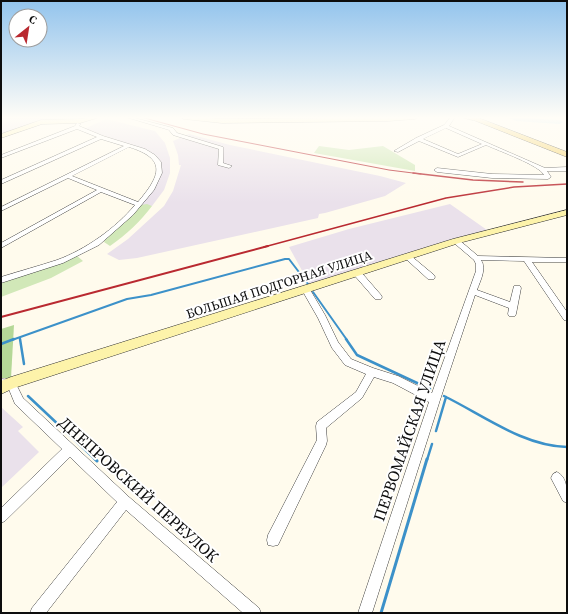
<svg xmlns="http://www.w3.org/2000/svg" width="568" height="614" viewBox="0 0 568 614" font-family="'Source Serif 4',serif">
	<rect width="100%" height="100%" fill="#fffbed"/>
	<path fill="#eae1eb" d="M1 117H70L1 135Z
		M106 119 155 131 165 143 170 158V173L164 190 152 206 141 205 153 190 160 162 155 155 144 149 84 129Z
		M189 134 230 145 380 176 406 183 385 196 325 213 319 214 318 218 137 258 119 260 107 254 128 239 164 206 173 191 181 165H179L178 155 173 141Z
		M450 204 487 230 310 285 289 247 349 229Z
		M1 407 23 427 18 431 39 452 1 488Z"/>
	<path fill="#d1e8b8" d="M319 146 349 150 383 146 415 165V171L314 153Z
		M147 204 152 206C140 222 127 234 110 246L104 242 106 238 141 205Z
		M76 255 83 261 51 278 1 297V282Z"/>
	<path fill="#b5d897" d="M14 325 11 378H1V329Z"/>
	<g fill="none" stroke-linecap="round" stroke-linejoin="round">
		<path stroke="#3c91c9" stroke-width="2" d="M313 292 347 340
			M20 338V340
			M12 340 127 299 151 295 285 259H289L308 284"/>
		<path stroke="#3c91c9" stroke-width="2.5" d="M20 339 24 364
			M346 339 357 355 430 389
			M1 344 14 339
			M28 396 96 460
			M444 396C483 415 523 446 567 447
			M436 431 446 397
			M427 460 432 444"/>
		<path stroke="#3c91c9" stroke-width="3" d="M95 459 97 461
			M381 613 427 459"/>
		<path fill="#b3dcf4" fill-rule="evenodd" d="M507 117 560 120 563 122 560 124 516 121Z"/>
		<defs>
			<path id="street" d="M126 117H131L173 128 177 133 223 147V163L232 166 229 168 218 165 219 149 173 135 169 130Z
				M451 117H455L449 126 545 168 567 167V171H547L551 177 548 179 492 178 437 172 434 170 437 168 492 174 544 175C539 165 499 151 486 145L458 157 419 141 398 152 394 151 416 138 444 125ZM446 128 482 144 458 154 423 139Z
				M77 123 81 124 79 126 103 136 145 149 155 155 161 162 162 173 154 190 133 215 99 245 63 263 1 283V277C20 271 39 266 57 260 85 250 116 228 135 205L101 192 1 248V243L97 190 68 178 3 210 1 211V207L124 146 101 139 1 184V180L97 137 77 129 1 158V155L75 126ZM129 147C168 159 160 176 138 202L72 176Z
				M454 239H458L478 256 567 258V262H532L567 312V321L564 320 524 261 481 260C487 269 480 281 477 290L510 302 514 286H520L521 288 516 314 515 316H509L508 314 509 308 475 295 440 400 372 613H358L429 402 393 383 374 377 362 398 326 428 327 441 326 445 278 545 273 546 268 545 267 540 268 535 317 440 316 426 317 422 356 392 366 374 345 365 332 348 318 318 302 290 303 288H309L325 315 338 342 351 359 373 368 398 376 432 393 476 271V264L474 260 454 243Z
				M406 255H410L434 275 435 277 434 279H428L406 259 405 257Z
				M358 271 361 272 381 295 382 297 381 299H375L355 276 354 274Z
				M1 379 14 380 23 398 129 497 259 608 261 613H243L126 510 46 613H30L32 608 117 502 70 457 5 521 1 523V508L62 449 15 404 8 387H1Z
				M557 472C568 477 567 492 567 503L563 501 551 478 553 474Z"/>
			<path id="secondary" d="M91 117H100L80 123 42 124 1 138V134L41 120 80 119Z
				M181 117H197L222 119 418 117 415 119 388 121 222 123 184 119Z
				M461 117H474L476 118 473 120Z
				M567 210V215L459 243 14 388 1 394V381L11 377 453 239Z"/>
			<path id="primary" d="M471 117H476L567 152V157L471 119Z"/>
		</defs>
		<use href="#street" stroke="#404040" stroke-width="1"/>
		<use href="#secondary" stroke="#2f2f2f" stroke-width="1"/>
		<use href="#primary" stroke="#1e1e1e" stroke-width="1"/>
		<use href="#street" fill="#fff" fill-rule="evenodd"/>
		<use href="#secondary" fill="#fdf3aa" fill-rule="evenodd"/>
		<use href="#primary" fill="#f5d267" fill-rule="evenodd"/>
		<path stroke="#b92930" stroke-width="1" d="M141 117 203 134 389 170 421 174"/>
		<path stroke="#b92930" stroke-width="1.5" d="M413 173 473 180 523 182
			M264 247 446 198 514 187 567 184"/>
		<path stroke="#b92930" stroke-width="2" d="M1 317 268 246"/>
	</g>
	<linearGradient id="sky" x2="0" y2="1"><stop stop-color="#93c4ed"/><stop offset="0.58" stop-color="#fffdf7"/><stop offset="1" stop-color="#fffdf7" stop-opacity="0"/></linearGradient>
	<rect width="568" height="203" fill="url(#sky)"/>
	<g text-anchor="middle" stroke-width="4" stroke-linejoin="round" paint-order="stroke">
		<g font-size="13" fill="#0d0d0d" stroke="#fff">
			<text transform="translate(279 284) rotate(-18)" y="5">БОЛЬШАЯ ПОДГОРНАЯ УЛИЦА</text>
		</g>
		<g font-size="16" fill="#0d0d0d" stroke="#fff">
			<text transform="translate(409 430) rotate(-71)" y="6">ПЕРВОМАЙСКАЯ УЛИЦА</text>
			<text transform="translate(139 489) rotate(42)" y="6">ДНЕПРОВСКИЙ ПЕРЕУЛОК</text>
		</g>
	</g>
	<rect width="568" height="614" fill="none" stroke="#0d0d0d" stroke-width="4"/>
	<g transform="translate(28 28) rotate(30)"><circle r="19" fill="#ffffff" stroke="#9e9e9e"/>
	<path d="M0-3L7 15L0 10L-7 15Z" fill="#b92930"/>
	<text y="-6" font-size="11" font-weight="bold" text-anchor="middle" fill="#0d0d0d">С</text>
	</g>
</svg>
